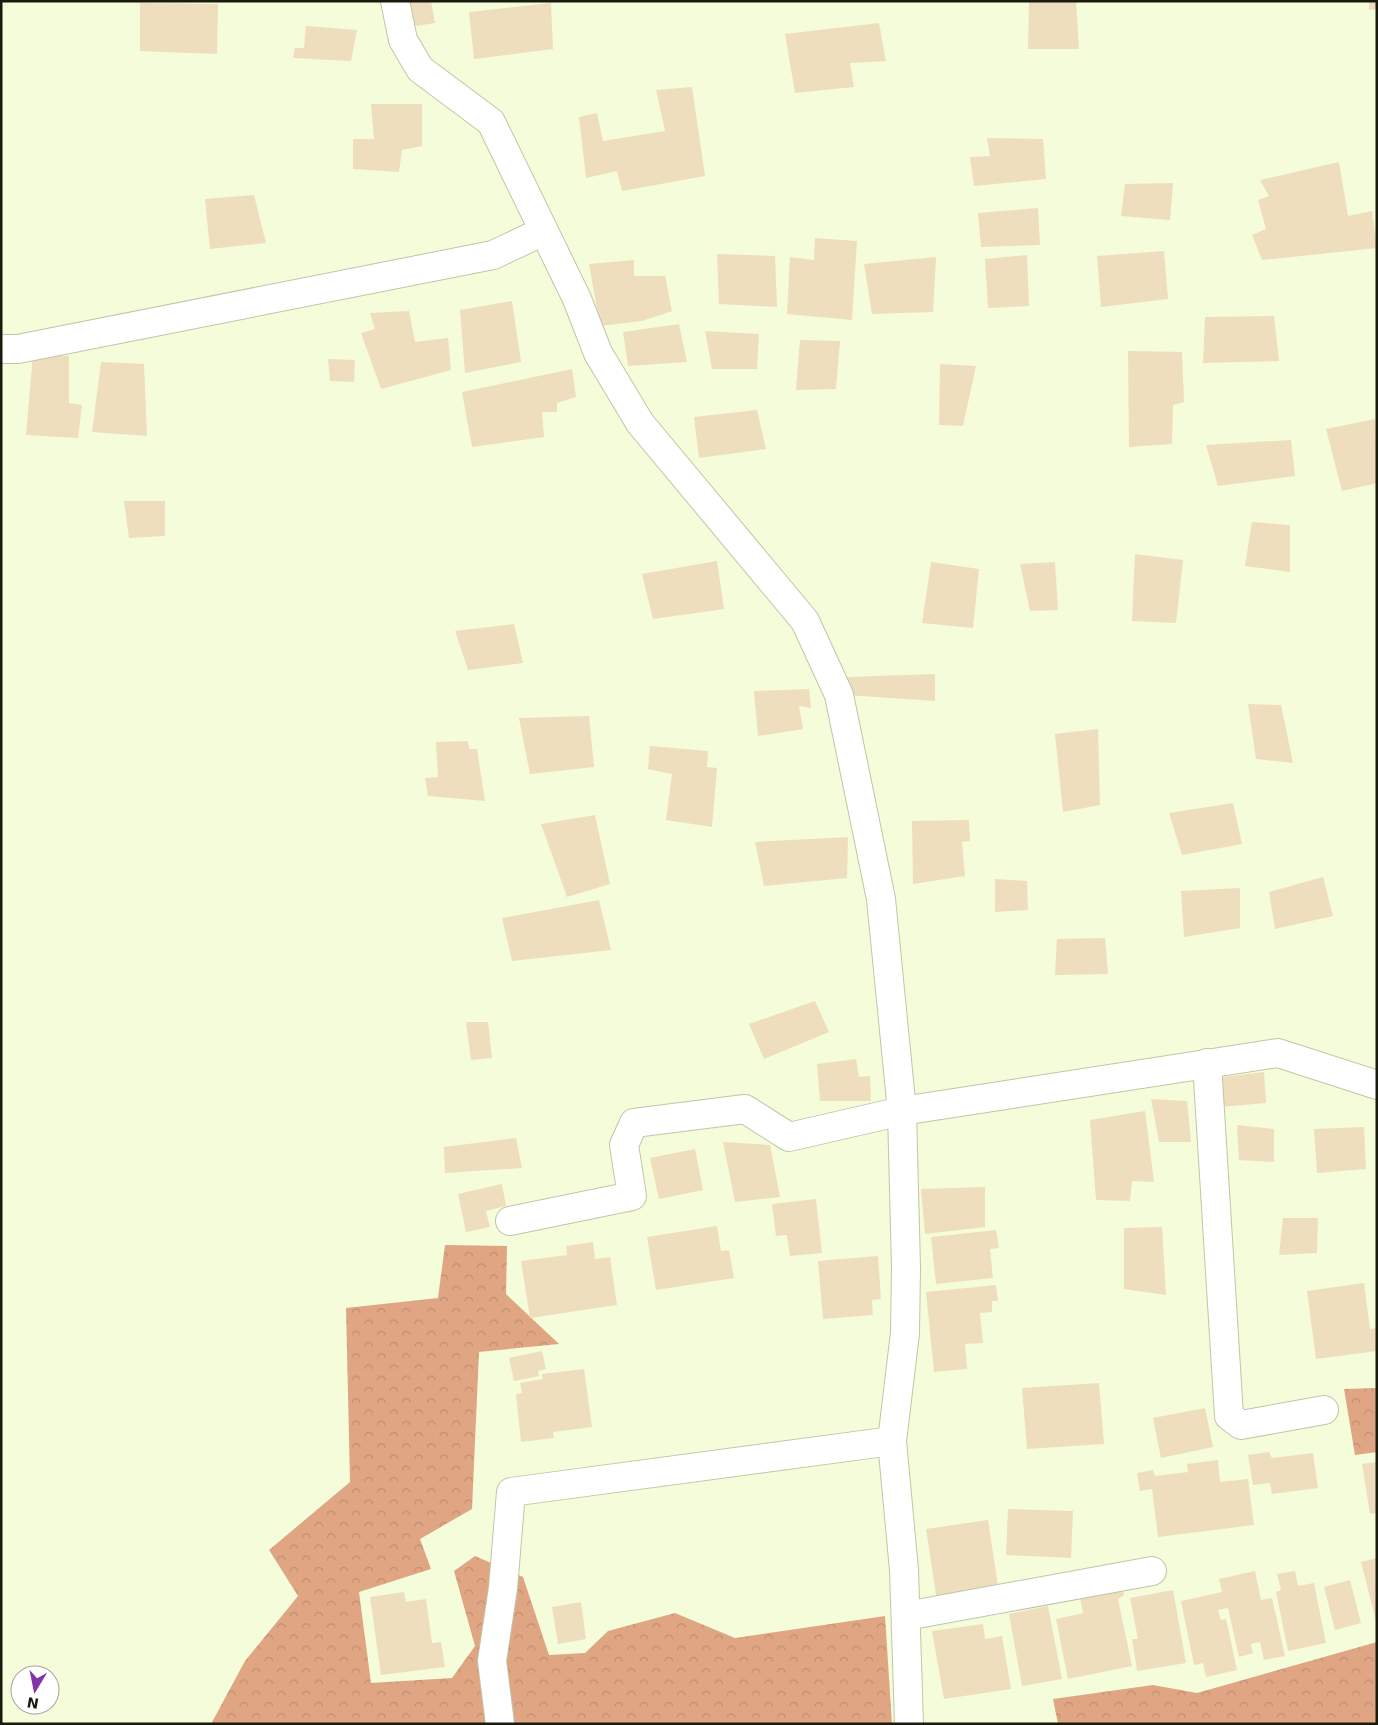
<svg xmlns="http://www.w3.org/2000/svg" width="1378" height="1725" viewBox="0 0 1378 1725" font-family="'DejaVu Sans',sans-serif">
	<defs>
		<pattern id="forest-crowns" width="20" height="18" patternUnits="userSpaceOnUse" patternTransform="scale(1.25)"><rect width="20" height="18" fill="#e0a684"/><path d="M2 6a3 3 0 1 1 6 0M12 15a3 3 0 1 1 6 0" fill="none" stroke="#c08e71"/></pattern>
	</defs>
	<rect width="100%" height="100%" fill="#f5fcda"/>
	<path fill="url(#forest-crowns)" d="M445 1245 507 1246 506 1294 559 1344 479 1352 472 1509 420 1539 431 1569 359 1592 371 1683 452 1678 475 1646 454 1571 475 1556 523 1577 549 1655 585 1653 608 1631 675 1613 735 1638 885 1616 892 1724H211L245 1661 298 1596 269 1550 350 1482 346 1308 438 1298Z
		M1377 1388V1452L1355 1455 1344 1389Z
		M1377 1642V1724H1058L1053 1699 1153 1685 1197 1693Z"/>
	<path fill="#eedebe" d="M405 1H431L435 23 409 27Z
		M1029 1H1076L1079 49H1028Z
		M1369 1H1377V9L1369 10Z
		M140 3 218 4 217 54 140 51Z
		M551 3 553 49 474 59 469 12Z
		M879 23 886 61 850 63 854 87 795 93 785 34Z
		M306 26 357 30 351 61 293 58 295 48H304Z
		M692 87 705 176 622 191 617 171 586 178 579 117 597 113 603 141 665 131 656 90Z
		M371 104H422V146L402 150 399 172 353 169V139H374Z
		M987 138 1043 139 1046 179 974 186 970 157 990 156Z
		M1339 162 1348 216 1372 211 1377 248 1262 260 1252 235 1266 229 1258 200 1269 196 1260 180Z
		M1173 183 1170 220 1121 216 1125 184Z
		M254 195 266 243 210 249 205 199Z
		M1038 208 1040 245 981 247 978 213Z
		M815 238 857 241 852 320 787 314 790 257 814 260Z
		M1164 251 1168 299 1101 307 1097 256Z
		M717 254 775 256 777 307 719 304Z
		M1027 255 1029 306 988 308 985 259Z
		M936 257 933 312 872 314 864 264Z
		M634 260V276H665L672 311 642 321 600 326 589 264Z
		M512 301 521 362 465 373 460 310Z
		M409 311 415 342 448 338 451 370 381 389 361 333 375 329 370 313Z
		M1274 316 1279 361 1203 363 1205 317Z
		M679 324 687 362 628 366 623 332Z
		M705 331 759 334 757 369H712Z
		M800 340 840 341 836 389 796 390Z
		M1128 351 1182 352 1184 402 1173 405 1172 444 1129 447Z
		M33 354 69 356V403L82 405 78 438 26 435Z
		M328 359 355 360 354 382 330 381Z
		M101 362 144 364 147 436 92 432Z
		M940 364 976 366 963 426 939 425Z
		M572 369 576 397 557 403V412H542L544 437 472 447 462 392Z
		M757 410 766 449 699 458 694 417Z
		M1375 419 1377 483 1342 491 1326 429Z
		M1291 440 1295 476 1218 486 1206 445Z
		M124 501H165V536L129 538Z
		M1252 522 1290 525V572L1245 566Z
		M1135 554 1183 560 1176 623 1132 621Z
		M717 561 724 609 653 619 642 574Z
		M931 562 979 569 973 628 922 623Z
		M1055 562 1058 610 1030 611 1020 564Z
		M514 624 523 663 468 670 455 631Z
		M935 674V701L846 695 847 677Z
		M809 689 811 708 799 706 803 729 758 736 754 691Z
		M1248 704 1281 705 1293 763 1256 759Z
		M589 716 594 767 530 774 519 718Z
		M1098 729 1100 805 1063 812 1055 734Z
		M468 741 469 749H477L485 801 428 796 425 778 438 777 436 742Z
		M650 746 708 751 707 767 717 768 712 827 666 820 672 774 648 769Z
		M1233 803 1242 844 1182 855 1169 813Z
		M595 815 610 884 567 897 541 824Z
		M969 820 970 841 962 842 965 876 913 884 912 821Z
		M848 837 847 878 764 886 755 842Z
		M1323 877 1333 916 1275 929 1269 892Z
		M995 879 1027 881 1028 910 995 912Z
		M1240 888V928L1184 937 1181 891Z
		M599 900 611 950 512 961 502 918Z
		M1105 938 1108 974 1055 975 1057 939Z
		M815 1001 829 1032 764 1059 749 1024Z
		M466 1022H488L492 1058 471 1060Z
		M856 1059 859 1077 870 1076 871 1101H820L817 1064Z
		M1264 1072 1266 1103 1220 1107 1215 1078Z
		M1151 1099 1187 1101 1191 1142H1159Z
		M1145 1111 1154 1182 1132 1181 1130 1201 1096 1200 1090 1120Z
		M1237 1125 1274 1129V1162L1239 1160Z
		M1364 1127 1366 1169 1317 1173 1314 1129Z
		M516 1138 522 1168 445 1173 444 1147Z
		M723 1142 770 1145 780 1197 735 1202Z
		M695 1149 703 1190 659 1199 650 1158Z
		M502 1184 506 1206 486 1211 490 1227 466 1232 458 1194Z
		M985 1187V1227L925 1234 921 1189Z
		M816 1199 822 1253 790 1256 787 1235 776 1236 772 1204Z
		M1283 1218H1318L1317 1253 1279 1255Z
		M717 1226 721 1251 729 1250 734 1278 656 1290 647 1237Z
		M1162 1227 1166 1295 1124 1289V1228Z
		M996 1230 999 1248 990 1249 993 1278 936 1284 931 1237Z
		M593 1242 595 1259 610 1257 617 1305 530 1318 521 1261 567 1255 566 1246Z
		M878 1256 881 1299 872 1300 873 1315 823 1319 818 1261Z
		M1364 1283 1370 1329 1377 1328V1351L1316 1359 1307 1291Z
		M996 1285 998 1301H992V1312L980 1313 983 1343 965 1344 967 1369 934 1372 926 1292Z
		M542 1351 546 1369 538 1371 539 1376 514 1381 509 1358Z
		M584 1369 592 1427 553 1432 554 1438 521 1442 516 1394 522 1393 520 1383 543 1379 542 1374Z
		M1099 1383 1104 1444 1027 1449 1022 1388Z
		M1205 1408 1213 1447 1161 1458 1153 1418Z
		M1269 1452 1272 1458 1313 1453 1318 1488 1272 1494 1270 1483 1253 1485 1248 1455Z
		M1218 1460 1220 1482 1248 1479 1254 1525 1158 1537 1152 1489 1140 1491 1137 1473 1153 1470 1155 1476 1188 1472 1187 1464Z
		M1377 1462V1513L1370 1514 1362 1464Z
		M1008 1509 1073 1511 1071 1558 1006 1555Z
		M988 1520 999 1592 937 1601 926 1529Z
		M1377 1558V1620L1376 1621 1361 1562Z
		M1255 1571 1261 1600 1272 1598 1285 1656 1264 1660 1260 1642 1251 1644 1253 1653 1239 1657 1228 1608 1218 1610 1221 1620 1226 1619 1237 1670 1206 1677 1203 1663 1194 1665 1181 1601 1222 1592 1219 1579Z
		M1295 1571 1298 1586 1314 1583 1326 1643 1288 1651 1276 1592 1281 1590 1277 1574Z
		M1350 1580 1361 1623 1335 1630 1324 1587Z
		M1122 1583 1124 1595 1118 1599 1132 1666 1068 1679 1056 1619 1083 1613 1079 1592Z
		M1173 1590 1186 1663 1137 1671 1132 1639H1138L1130 1598Z
		M404 1592 406 1602 426 1599 432 1643 441 1642 445 1667 381 1675 370 1597Z
		M581 1602 586 1639 558 1644 552 1607Z
		M1048 1606 1062 1679 1022 1686 1009 1614Z
		M983 1624 985 1639 1002 1636 1011 1689 944 1699 932 1631Z"/>
	<g fill="none" stroke-linecap="round" stroke-linejoin="round">
		<defs>
			<path id="minor" d="M395 1 403 40 420 69 491 122 577 299 598 353 640 423 805 621 839 695 881 899 902 1111 906 1268 905 1333 892 1441 904 1570 909 1724
				M1 349H18L493 255 544 231
				M1207 1063 1229 1416 1241 1425 1324 1410
				M510 1221 632 1196 624 1145 634 1123 745 1109 789 1137 902 1111 1278 1053 1377 1085
				M906 1616 1152 1571
				M500 1724 492 1661 503 1588 511 1492 892 1441"/>
		</defs>
		<use href="#minor" stroke="#c0c6a6" stroke-width="30"/>
		<use href="#minor" stroke="#fff" stroke-width="28"/>
	</g>
	<rect width="1378" height="1725" fill="none" stroke="#191b0f" stroke-width="5"/>
	<g transform="translate(35 1690) rotate(190)"><circle r="24" fill="#ffffff" stroke="#a3a49f"/>
	<path d="M0-4L9 19L0 12L-9 19Z" fill="#8235a6"/>
	<text y="-8" font-size="14" font-weight="bold" text-anchor="middle" fill="#191b0f">N</text>
	</g>
</svg>
